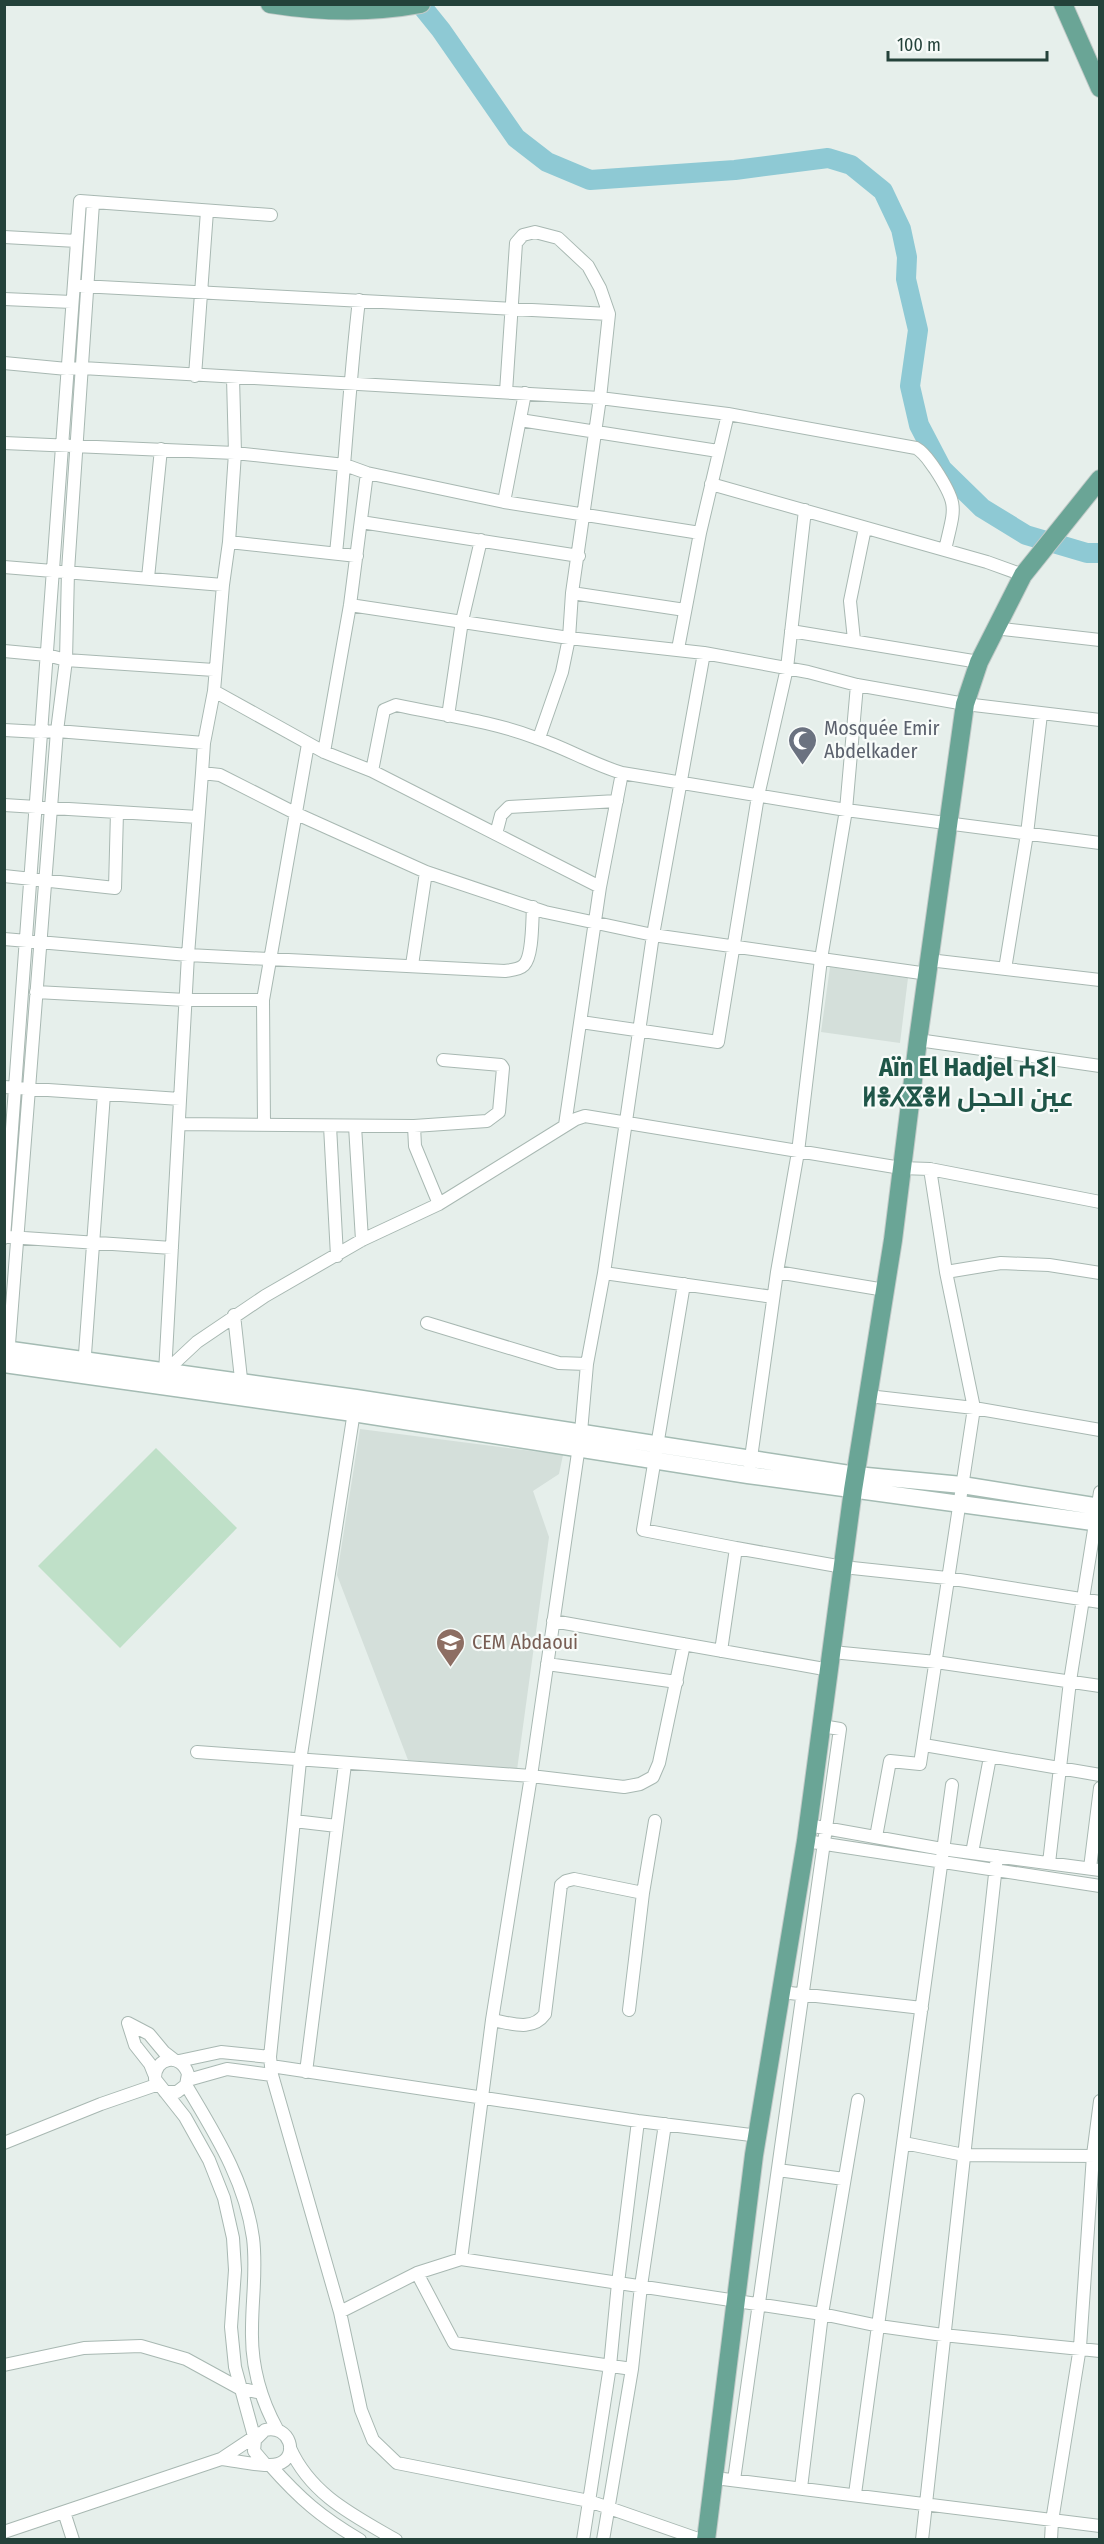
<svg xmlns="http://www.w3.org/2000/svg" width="1104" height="2544" viewBox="0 0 1104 2544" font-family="'Fira Sans Condensed',Cairo,'Noto Sans Tifinagh',sans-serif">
	<rect width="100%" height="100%" fill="#e6efeb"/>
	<path fill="#d4dfda" d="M830 967 908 978 900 1043 821 1032Z
		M360 1429 563 1455 559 1474 533 1491 549 1537 517 1770 408 1760 337 1575Z"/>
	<path fill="#bfe0c8" d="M156 1448 237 1528 120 1648 38 1566Z"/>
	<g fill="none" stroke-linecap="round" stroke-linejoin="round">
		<path stroke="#8ec9d4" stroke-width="20" d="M420 4 441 30 516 138 547 162 590 180 735 170 828 158 851 165 883 191 901 229 907 257 906 279 918 330 910 386 919 425 942 469 982 508 1026 535 1087 553H1100"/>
		<defs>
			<path id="minor" d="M4 237 77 241
				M81 286 609 314
				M4 299 72 302
				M4 363 67 369 82 368 600 398 728 414 916 448C925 453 929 461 935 469 960 507 954 508 945 550
				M195 376 207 211
				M506 392 516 243 523 235 535 232 558 238 588 266 600 288 609 314 600 398 572 593 569 638 562 672 539 738
				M520 420 718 451
				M4 443 235 453 345 465 367 473 504 502 700 533
				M711 484 987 562 1023 575
				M504 502 525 393
				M361 522 579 556
				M229 542 357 556
				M336 553C345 469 349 384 359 300
				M4 567 223 585
				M148 578 161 449
				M572 593 685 610
				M350 605 569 638 704 653 808 672 857 685 965 704 1100 720
				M994 628 1100 640
				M791 631 979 662
				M854 640 850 601 865 528
				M678 649 700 533 728 414
				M4 651 47 655 66 660 214 670
				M214 691 324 752 372 771 600 887
				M448 716 462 621 481 540
				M4 730 41 732 57 731 204 743
				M324 752 350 605 367 473
				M372 771 384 710 396 705C442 715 492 721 536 738 566 748 592 764 622 773L846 810 1100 843
				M202 773 220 775 297 814 426 872 545 912 653 935 928 974
				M4 805 198 817
				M496 834 501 815 509 807 617 801
				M4 876 115 888 117 812
				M4 939 188 955 505 971C511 970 519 970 524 965 533 956 532 921 533 907
				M929 960 1100 980
				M412 965 426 872
				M1005 969 1027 834 1041 714
				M36 992 186 1000H263
				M581 1022 718 1042 758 796 787 668 805 510
				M918 1040 1100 1066
				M4 1087 180 1099
				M179 1124 414 1126 415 1146 439 1204
				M264 1124 263 1000 308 744
				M565 1125 600 887 622 773
				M330 1126 337 1256
				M355 1126 362 1240
				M414 1126 487 1121 499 1112 503 1068 501 1065 443 1060
				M9 1237 172 1248
				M4 1238 80 201 271 215
				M777 1272 885 1290
				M946 1272 1001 1263 1049 1265 1100 1273
				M604 1273 773 1297
				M684 1284 643 1530 736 1548
				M234 1315 242 1388
				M427 1323 559 1363 587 1364
				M8 1357 57 731 66 660 68 571 93 203
				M84 1368 104 1094
				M166 1371 197 1342 265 1296 362 1240 439 1204 576 1119 585 1116 901 1168 930 1169 1100 1202
				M165 1373 188 955 202 773 204 743 214 691 223 585 229 542 235 453 233 378
				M868 1396 974 1408 1100 1430
				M355 1405 300 1761 270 2057 272 2075 340 2312 361 2410 373 2440 397 2463 589 2501 701 2540
				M750 1465 777 1272 798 1152 821 959 846 810 857 685
				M553 1621 830 1670
				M721 1651 736 1548 843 1567 947 1578 1100 1602
				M832 1652 936 1662 1100 1686
				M547 1664 677 1682
				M924 1745 1100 1775
				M197 1752 531 1776 624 1787 640 1784 653 1777 659 1763 684 1644
				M294 1821 337 1826
				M808 1825 942 1849 1100 1870
				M876 1837 890 1761 920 1764 974 1408 946 1272 930 1169
				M806 1841 1100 1886
				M972 1853 990 1757
				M1049 1863 1070 1681 1100 1492
				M1090 1868 1100 1788
				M781 1992 922 2008
				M629 2010 643 1893 655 1821
				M492 2020C511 2023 532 2032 545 2014L561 1885 566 1881 574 1879 643 1893
				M179 2061 221 2052 270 2057
				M271 2066 638 2121 759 2136
				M306 2072 345 1764
				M154 2074 150 2064 135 2045 128 2023 149 2034 164 2052 173 2059
				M188 2080 227 2069 272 2075
				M186 2085C215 2134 245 2180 253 2238 257 2269 252 2298 252 2329 251 2365 260 2398 277 2429
				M165 2092H177L186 2085 188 2074C181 2052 154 2057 155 2079L185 2117 209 2160 224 2198 233 2238 235 2270 231 2327 235 2367 255 2440
				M4 2143 101 2104 156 2085
				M904 2143 964 2155 1099 2156
				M778 2170 844 2179
				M461 2259 492 2020 531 1776 581 1432 587 1364 604 1273 653 935 704 653
				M417 2273 454 2343 632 2369
				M340 2312 417 2273 461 2259 822 2314 879 2326 943 2335 1100 2351
				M4 2365 84 2348 141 2346 186 2359 239 2388 261 2393
				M260 2433 221 2459C234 2460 266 2468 278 2464 300 2457 290 2424 265 2430L255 2440 254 2451 265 2464
				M290 2448C311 2495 353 2515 396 2540
				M270 2465C300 2499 321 2517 360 2540
				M715 2478 1100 2526
				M734 2480 840 1729 822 1726
				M801 2488 822 2314 858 2100
				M855 2494 952 1785
				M64 2512 73 2540
				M4 2532 221 2459
				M583 2540 610 2366 618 2283 638 2121
				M603 2540 632 2369 641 2286 665 2124
				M922 2540 997 1856
				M1051 2540 1052 2521 1080 2347 1093 2155 1100 2101"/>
			<path id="secondary" d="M4 1349 356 1398 856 1475 962 1485 1100 1507
				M4 1364 353 1413 748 1475 1100 1523"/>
			<path id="primary" d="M270 4C320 12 372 13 421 4
				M1063 4 1100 88
				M706 2540 754 2155 806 1841 853 1490 893 1240 918 1040 965 704 979 662 1023 575 1100 479"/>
		</defs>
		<use href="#minor" stroke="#a8b8b2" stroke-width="14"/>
		<use href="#secondary" stroke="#a4bbb3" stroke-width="19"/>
		<use href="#primary" stroke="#c2cac8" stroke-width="20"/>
		<use href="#minor" stroke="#fff" stroke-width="12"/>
		<use href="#secondary" stroke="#fff" stroke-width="16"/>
		<use href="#primary" stroke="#6aa596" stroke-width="18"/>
	</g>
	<defs>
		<symbol id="mosque-pin" viewBox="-11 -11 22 30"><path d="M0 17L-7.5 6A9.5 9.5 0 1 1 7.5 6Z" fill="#6b7280" stroke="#f7fbf9"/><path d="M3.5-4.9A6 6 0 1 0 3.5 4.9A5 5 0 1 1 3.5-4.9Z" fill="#fff"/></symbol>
		<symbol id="school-pin" viewBox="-11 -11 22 30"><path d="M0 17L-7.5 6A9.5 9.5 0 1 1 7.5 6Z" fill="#8d6e63" stroke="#f7fbf9"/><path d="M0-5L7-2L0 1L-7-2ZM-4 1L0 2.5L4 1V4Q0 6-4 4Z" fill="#fff"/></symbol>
	</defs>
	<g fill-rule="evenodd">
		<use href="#mosque-pin" x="786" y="724" width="33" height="45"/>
		<use href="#school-pin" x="434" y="1626" width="33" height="45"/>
	</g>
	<g text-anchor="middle" stroke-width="4.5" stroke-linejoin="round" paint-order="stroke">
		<g font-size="20" fill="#5b616d" stroke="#f7fbf9" text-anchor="start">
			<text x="824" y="735">Mosquée Emir<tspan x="824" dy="23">Abdelkader</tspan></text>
		</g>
		<g font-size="20" fill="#785e54" stroke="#f7fbf9" text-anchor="start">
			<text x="472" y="1649">CEM Abdaoui</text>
		</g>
		<g font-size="26" font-weight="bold" fill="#1f5548" stroke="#f7fbf9">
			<text x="968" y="1076">Aïn El Hadjel ⵄⵉⵏ<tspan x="968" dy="30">ⵍⴻⵃⴵⴻⵍ عين الحجل</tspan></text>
		</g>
	</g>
	<rect width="1104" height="2544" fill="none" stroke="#24423a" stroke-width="12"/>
	<path d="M888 51v9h159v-9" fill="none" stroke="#24423a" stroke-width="3"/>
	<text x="897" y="51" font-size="18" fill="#24423a" stroke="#f7fbf9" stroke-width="4.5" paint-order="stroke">100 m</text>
</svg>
